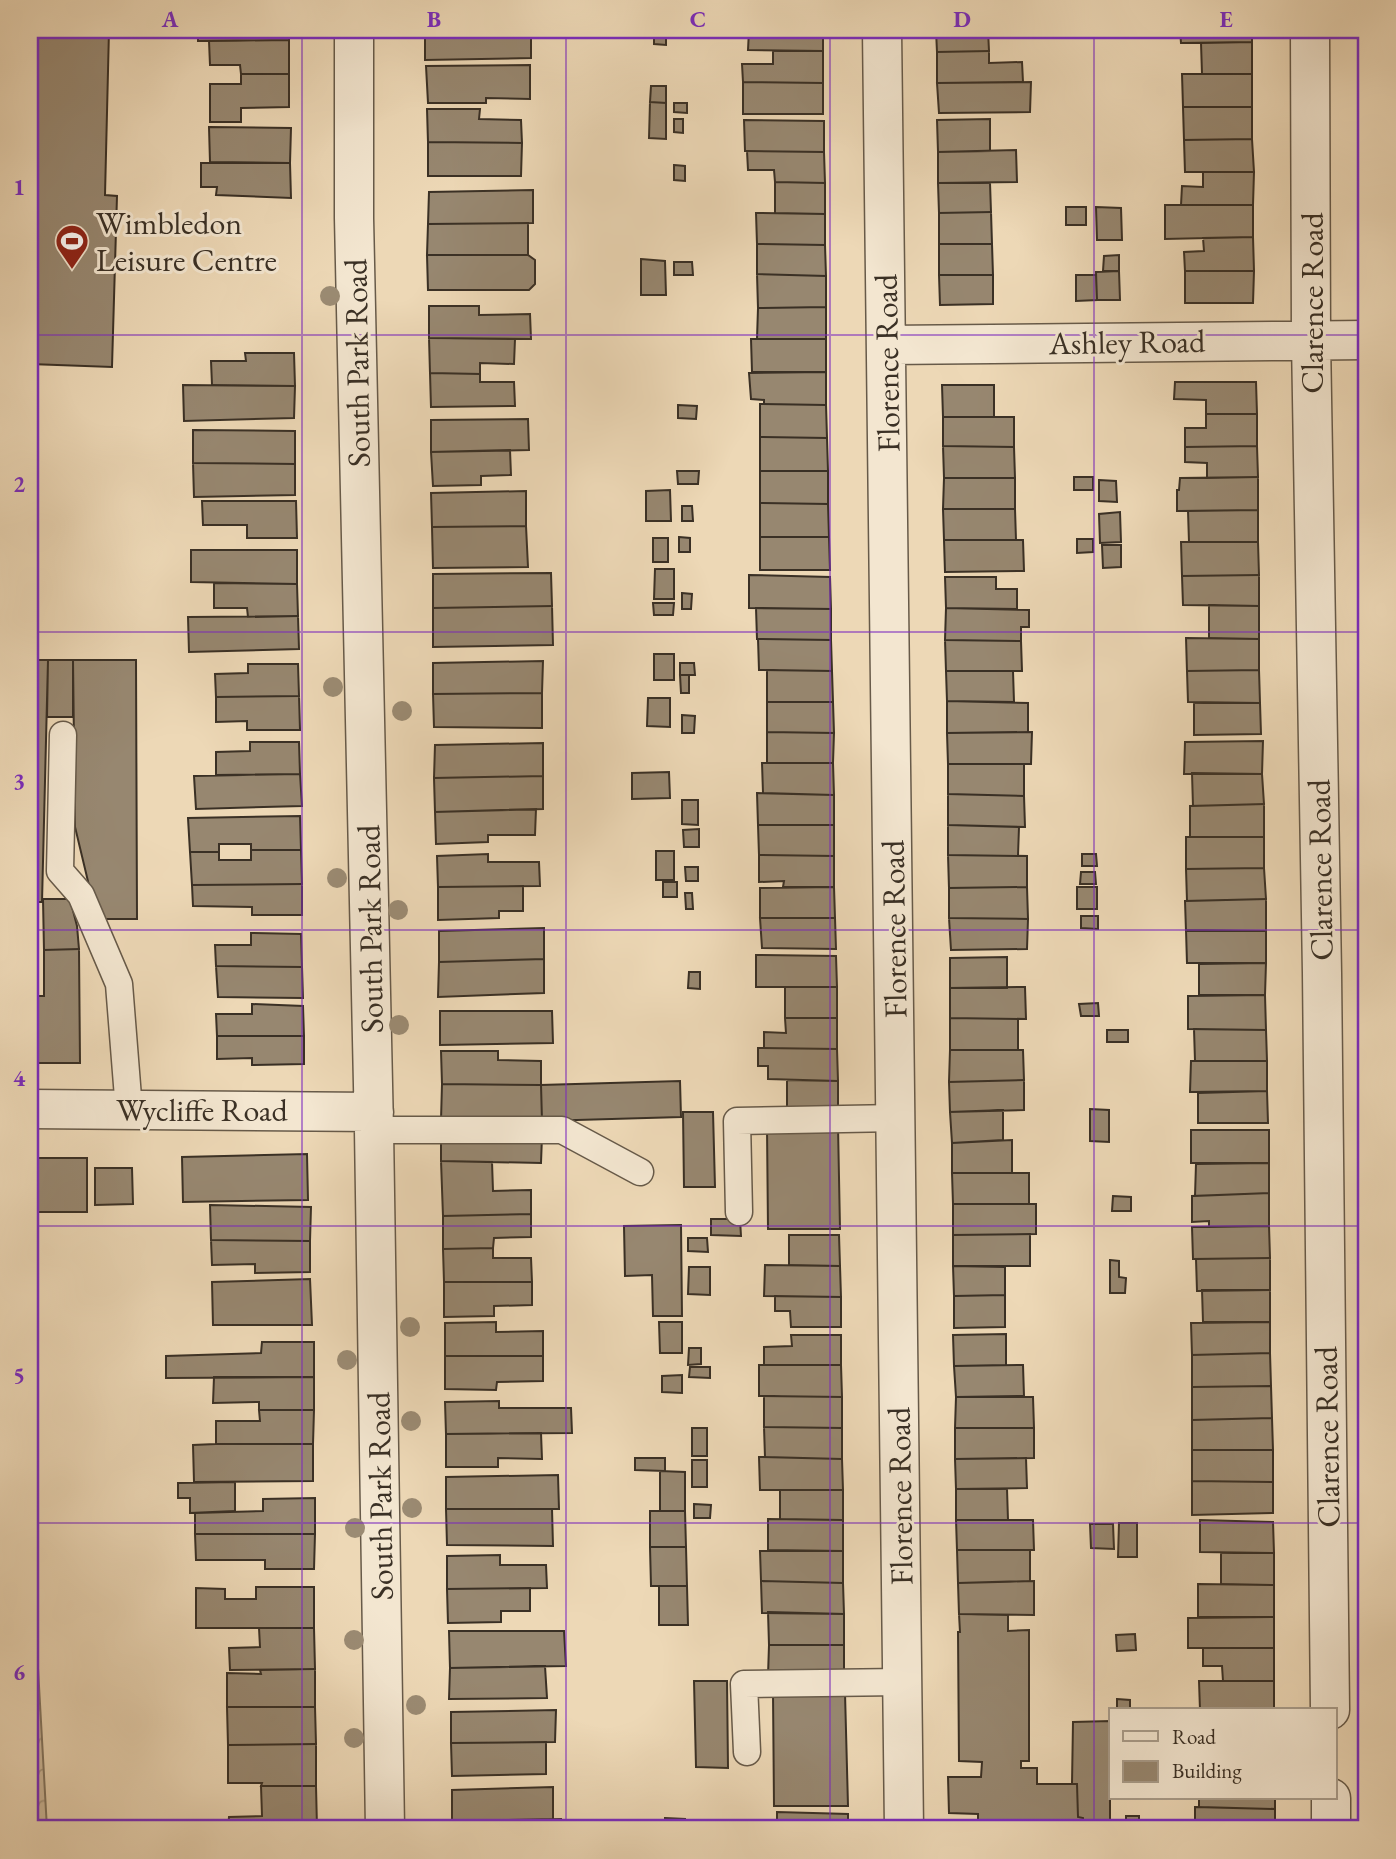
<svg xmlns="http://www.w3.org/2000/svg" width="1396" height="1859" viewBox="0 0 1396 1859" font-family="'EB Garamond',serif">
	<defs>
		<pattern id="park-crowns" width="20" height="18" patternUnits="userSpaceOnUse" patternTransform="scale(1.75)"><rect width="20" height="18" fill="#cfbb9d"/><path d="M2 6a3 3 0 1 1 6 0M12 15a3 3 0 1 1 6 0" fill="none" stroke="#a99880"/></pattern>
	</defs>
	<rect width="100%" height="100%" fill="#edd8b6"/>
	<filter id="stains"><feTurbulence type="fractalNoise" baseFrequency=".00286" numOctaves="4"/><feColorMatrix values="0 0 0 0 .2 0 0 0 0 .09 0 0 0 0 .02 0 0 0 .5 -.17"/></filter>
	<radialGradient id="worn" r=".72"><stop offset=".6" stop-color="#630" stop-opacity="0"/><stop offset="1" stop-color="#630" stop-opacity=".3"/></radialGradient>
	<path fill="url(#park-crowns)" stroke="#847661" stroke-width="2" d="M30 1366 32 1368 38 1668 47 1829H30Z"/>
	<path fill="#978770" stroke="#3a3025" stroke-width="2" d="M30 30H109L105 195 117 196 112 367 30 364Z
		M198 30H289V40L198 41Z
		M425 30H531V58L425 60Z
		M654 30H666V45L654 44Z
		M673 30H682V36L673 35Z
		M749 30H823V51L748 50Z
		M936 30H988L989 51 937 52Z
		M1180 30H1252V42L1181 43Z
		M289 40V74H241L240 65H210L209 41Z
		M1252 42V74H1202L1201 43Z
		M773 51H823V83L743 82 742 64H773Z
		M989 51V63L1022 62 1023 82 937 83V52Z
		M530 65V99L486 98V103H428L426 66Z
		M241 74H289V107L241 108V122H210V84H241Z
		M1182 74H1252V107H1183Z
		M743 82 823 83V114H743Z
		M1031 82 1030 112 939 113 937 83Z
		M651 86H666V103L650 102Z
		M650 102 666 103V139L649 138Z
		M674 103H687V113L674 112Z
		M1183 107H1252V139L1184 140Z
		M427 109H480L479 119 521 120 522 143 428 142Z
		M674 119H683V133L674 132Z
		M990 119V151L938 152 937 120Z
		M744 120 824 121V152L745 151Z
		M209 127 291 128 290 163 210 162Z
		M1252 139 1254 172H1185L1184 140Z
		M428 142 522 143 521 176H428Z
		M1016 150 1017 182 938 183V152Z
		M747 151 824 152 825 183 775 182 774 170H748Z
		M201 163H290L291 198 216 195 217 187H201Z
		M674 165 685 166V181L674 180Z
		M1203 172H1254L1253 205H1181L1182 186 1203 187Z
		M775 182 825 183V214L775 213Z
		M938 183H990L991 212 939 213Z
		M533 190V223L428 224 429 192Z
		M1165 205H1253V237L1165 239Z
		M1066 207H1086V225H1066Z
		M1096 207 1121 208 1122 240H1097Z
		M991 212 992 244H939V213Z
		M756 213 825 214V245L757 244Z
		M528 223V255H427L428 224Z
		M1253 237 1254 271H1185L1184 252 1204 251 1203 238Z
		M757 244 825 245 826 276 757 274Z
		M939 244H992L993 275H939Z
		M427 255H528L535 260V284L529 290H428Z
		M1119 255V271H1103L1104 256Z
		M641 259 665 261 666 295H641Z
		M674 262H692L693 275H674Z
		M1119 271 1120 300H1097L1096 272Z
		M1185 271H1254L1253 303H1185Z
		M757 274 826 276V307L758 308Z
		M939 275H993V304L940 305Z
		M1076 275H1096L1097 300 1076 301Z
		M429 306H479V315L530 314 531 339 429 338Z
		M826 307V339H757L758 308Z
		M429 338 515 339 514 364 480 363V374L430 373Z
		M751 339H826V372H752Z
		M245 353H294L295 386 212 385 211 361H246Z
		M826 372V405L764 404V400L751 399 749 373Z
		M430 373 480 374V382H514L515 406 431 407Z
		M1175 382H1256L1257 414H1206V400L1174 399Z
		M183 385 295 386 294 418 184 421Z
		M942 385H994V417H943Z
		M760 404 826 405 827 438 760 437Z
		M678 405 697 406 696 419 678 418Z
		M1206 414H1257V446L1185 447V428H1206Z
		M943 417H1014V447L943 446Z
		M528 419 529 450 431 452V420Z
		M193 430 295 431V464L193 463Z
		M760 437 827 438 828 471H760Z
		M943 446 1014 447 1015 478H944Z
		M1257 446 1258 477 1207 478V463L1185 462V447Z
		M510 450 511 475 481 476V485L433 486 431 452Z
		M193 463 295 464V495L194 497Z
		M677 471H699L698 484H678Z
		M760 471H828V504L760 503Z
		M1074 477H1093V490H1074Z
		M1258 477V510L1177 511V490H1179L1180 478Z
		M944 478H1015V509H943Z
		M1099 480 1116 481 1117 502 1099 501Z
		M670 490 671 521H646V491Z
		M526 491V526L432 527 431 493Z
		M202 501H296L297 538H247V525H203Z
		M760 503 828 504 829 537H760Z
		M682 506H692L693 521H682Z
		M943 509H1015L1016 540H944Z
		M1258 510V542H1189L1188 511Z
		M1120 512 1121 542 1100 543 1099 514Z
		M526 526 528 567 433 568 432 527Z
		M679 537 690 538V552H679Z
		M760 537H829L830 570H760Z
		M653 538H668V562H653Z
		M1077 539H1093V552L1077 553Z
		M944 540H1023L1024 571 945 572Z
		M1181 542H1258L1259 575 1182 576Z
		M1102 545H1121V567L1103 568Z
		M191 550H297V584L191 582Z
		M655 569H674V599H654Z
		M551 573 552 606 433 608V574Z
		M749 575 830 577 831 609 749 608Z
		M1259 575V606L1183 605 1182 576Z
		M945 577H996V589H1017V609L946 608Z
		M214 583 297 584 298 616 248 617 247 608H214Z
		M682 593 692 594 691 609H682Z
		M653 603H674L673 615H654Z
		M1209 605 1259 606V639L1209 638Z
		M552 606 553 645 433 647V608Z
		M756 608 831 609V640L757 639Z
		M946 608 1029 610V627H1021V641L945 640Z
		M298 616 299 649 189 652 188 617Z
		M1186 638 1259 639V670L1187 671Z
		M758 639 831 640 832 671 759 670Z
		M945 640 1021 641 1022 671H946Z
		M654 654H674V680H654Z
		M30 660H48L42 902H30Z
		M48 660H73V717H47Z
		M73 660H136L137 919H97L75 827Z
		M543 661 542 693 433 694V663Z
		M680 663H694L695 675H680Z
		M248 664H298L299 696 216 697 215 674 248 673Z
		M767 670 832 671 833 702H767Z
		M1259 670 1260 703 1188 702 1187 671Z
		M946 671H1013L1014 702 947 701Z
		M680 675H689V693H681Z
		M542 693V728L434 727 433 694Z
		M299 696 300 730H247V721L216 722V697Z
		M648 698H670V727L647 726Z
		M947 701 1028 703V732L947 733Z
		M767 702H833L834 733 767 732Z
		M1194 703H1260L1261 734 1194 735Z
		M682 715 695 716 694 733H682Z
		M767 732 834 733 833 763H767Z
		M1032 732 1031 764H948L947 733Z
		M1263 741 1262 774H1184L1185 742Z
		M250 742H299L300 774 216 775V752L250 751Z
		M543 743V776L434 778 435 745Z
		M762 763H833L834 795 763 793Z
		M948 764H1024V796L948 794Z
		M669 772 670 798 632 799V773Z
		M1192 773 1262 774 1264 804 1193 806Z
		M300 774 302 806 196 809 194 776Z
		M543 776V809L435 812 434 778Z
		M757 793 834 795V825H758Z
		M948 794 1024 796 1025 827 948 825Z
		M682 800H698V825L682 824Z
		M1264 804V837H1190V806Z
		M536 809 535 835H488V842L436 844 435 812Z
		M300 816 301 850H251V844H219V852H190L188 818Z
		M758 825H834V856L759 855Z
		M948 825 1019 827 1018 856 948 855Z
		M699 829V847H684L683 830Z
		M1186 837H1264V868L1186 869Z
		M251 850H301L302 884 192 885 190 852H219V860H251Z
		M656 851H674V880H656Z
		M488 854V862H539L540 886 438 887 437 856Z
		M1082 854H1096L1097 866H1082Z
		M759 855 834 856V887H783L784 881 759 882Z
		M948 855 1027 856V887L949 888Z
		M685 867H698V881H686Z
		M1264 868 1266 899 1187 901 1186 869Z
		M1081 872H1095L1096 884H1080Z
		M663 882H677V897H663Z
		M302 884V915H252V907L193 906 192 885Z
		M523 886V911H499V918L438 920V887Z
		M834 887 835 918H760V888Z
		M1027 887 1028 919 949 918V888Z
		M1077 887H1097V909H1077Z
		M685 893H692L693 909H686Z
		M43 899H70L77 926 79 949 44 950Z
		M1266 899V931H1186L1185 901Z
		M1081 916H1098V929L1081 928Z
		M760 918H835L836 949 762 948Z
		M949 918 1028 919 1027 949 951 950Z
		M544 928V959L439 962V931Z
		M1186 930 1266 931V963H1187Z
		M251 933 301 934 302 967 216 966 215 945H251Z
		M79 949 80 1063H30V996H44V950Z
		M756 955 836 956 837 987H756Z
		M1007 957V988H950V958Z
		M544 959V993L438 997 439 962Z
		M1266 963 1265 995H1199V964Z
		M216 966 302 967 303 998 218 997Z
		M689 972H700V989L688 988Z
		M785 987H837V1018H785Z
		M1025 987 1026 1019 950 1018V988Z
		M1265 995 1266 1030 1188 1029V996Z
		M1098 1003 1099 1016H1081L1079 1004Z
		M252 1004 303 1006 304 1036H217L216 1014H252Z
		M440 1011H552L553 1043 440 1045Z
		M785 1018H837V1049L764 1048V1032L786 1033Z
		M950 1018 1018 1019V1050H950Z
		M1194 1029 1266 1030 1267 1061H1195Z
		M1107 1030H1128V1042H1107Z
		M217 1036H304V1064L252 1065V1058L217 1059Z
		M758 1048 837 1049 838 1081 768 1079V1066H758Z
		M950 1050H1023L1024 1080 949 1082Z
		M441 1051H498V1060L541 1061V1085L442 1084Z
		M1191 1061H1267V1091L1190 1092Z
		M787 1080 838 1081V1111L787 1110Z
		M1024 1080V1110L950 1112 949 1082Z
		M680 1081 681 1117 542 1121 541 1085Z
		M442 1084 541 1085 542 1121 441 1120Z
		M1267 1091 1268 1123H1198V1093Z
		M1090 1109 1109 1110V1142L1090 1141Z
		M1003 1110V1140L952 1143 950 1112Z
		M683 1112H713L715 1187H684Z
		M441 1120 542 1136 541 1163 441 1161Z
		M838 1126 840 1229H768L767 1128Z
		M1191 1130H1269V1163H1191Z
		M1012 1140V1173H952V1143Z
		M307 1154 308 1200 183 1202 182 1157Z
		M30 1158H34V1212H30Z
		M34 1158H87V1212H34Z
		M441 1161 492 1162 493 1191 531 1190V1214L443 1216Z
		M1269 1163V1193L1195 1196 1196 1164Z
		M95 1168H132L133 1204 95 1205Z
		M952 1173H1029V1204H953Z
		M1269 1193V1226L1209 1227V1221L1192 1222V1196Z
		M1113 1196 1131 1197V1211H1112Z
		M953 1204H1036V1234L953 1235Z
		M210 1205 311 1207 310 1241 211 1240Z
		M531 1214V1237L494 1238 493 1248 443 1249V1216Z
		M711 1219H740L741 1236 711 1235Z
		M681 1225 682 1316H653L652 1275 625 1276 624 1226Z
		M1269 1226 1270 1258 1193 1259 1192 1227Z
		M1030 1234V1266H953V1235Z
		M789 1235H839L840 1266 789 1265Z
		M688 1238H707L708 1252 688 1251Z
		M211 1240 310 1241V1272L255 1273V1264L212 1265Z
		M493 1248V1258H531L532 1282H444L443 1249Z
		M1270 1258V1290L1197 1291 1196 1259Z
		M1110 1260 1119 1261V1277L1126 1278 1125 1293H1110Z
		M765 1265 840 1266 841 1297 764 1296Z
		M953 1266 1005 1267V1295L954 1296Z
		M689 1267H710V1295L688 1294Z
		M310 1279 312 1325H213L212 1282Z
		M444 1282H532V1305L494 1306V1316L444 1317Z
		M1202 1290H1270V1322H1203Z
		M1005 1295V1327L954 1328V1296Z
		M775 1296 841 1297V1327H791L790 1311H775Z
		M496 1322V1332L543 1331V1356H445V1323Z
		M659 1322H682V1353H660Z
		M1270 1322V1353L1192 1355 1191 1323Z
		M1006 1334V1365L954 1366 953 1335Z
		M791 1335H841V1365H764V1347L792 1346Z
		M262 1342H314V1377L166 1378V1356L261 1353Z
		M689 1348H701V1364L688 1365Z
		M1270 1353 1271 1386 1192 1387V1355Z
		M445 1356H543V1381L497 1382 496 1390 445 1389Z
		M759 1365H841L842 1397 759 1396Z
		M1023 1365 1024 1396 956 1397 954 1366Z
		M690 1367H710V1378L689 1377Z
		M682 1375V1393L662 1392V1376Z
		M214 1377H314V1410H259V1402L213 1403Z
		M1271 1386 1272 1418 1192 1420V1387Z
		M764 1396 842 1397V1428L764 1427Z
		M956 1397H1033L1034 1428H955Z
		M499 1401V1408H571L572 1433 446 1434 445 1402Z
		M259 1410H314L313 1444H216V1421H260Z
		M1272 1418 1273 1450H1192V1420Z
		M764 1427 842 1428V1459L765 1457Z
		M692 1428H707V1456H692Z
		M955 1428H1034V1458L955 1459Z
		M541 1433 542 1459 498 1458V1467H446V1434Z
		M216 1444H313V1481L194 1482 193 1445Z
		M1192 1450H1273V1482L1192 1481Z
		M759 1457 842 1459 843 1490H760Z
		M635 1458H665V1471L635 1470Z
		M1026 1458 1027 1488 956 1489 955 1459Z
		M692 1460H707V1487H692Z
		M660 1471 685 1472V1511H660Z
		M558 1475 559 1509H446V1477Z
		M1192 1481 1273 1482V1513L1192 1515Z
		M235 1482V1511L190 1513V1498H178V1483Z
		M956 1489H1007L1008 1520H956Z
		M780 1490H843V1520L780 1519Z
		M315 1498V1534H195V1513L263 1511V1499Z
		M694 1504 711 1505 710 1518H694Z
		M446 1509H552L553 1546 447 1545Z
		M650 1511H685L686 1547H650Z
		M768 1519 843 1520V1551L768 1550Z
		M956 1520H1033L1034 1550H957Z
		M1200 1520 1273 1522 1274 1553 1200 1552Z
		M1119 1523H1137V1557H1118Z
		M1090 1524H1113L1114 1549 1091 1548Z
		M195 1534H315L314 1569H265V1560H196Z
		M650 1547H686L687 1586H651Z
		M957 1550H1030V1581L958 1583Z
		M760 1551H843V1583L761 1581Z
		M1221 1553H1274V1585L1221 1584Z
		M500 1555V1565H546L547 1588 447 1589V1556Z
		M761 1581 843 1583 844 1614 762 1613Z
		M1034 1581V1615L959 1614 958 1583Z
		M1198 1584 1274 1585V1617H1198Z
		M659 1586H687L688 1625H659Z
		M256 1587H314V1628H196V1588L225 1589V1599H256Z
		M530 1588V1611H501V1622L448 1623 447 1589Z
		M768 1612 844 1614V1645H769Z
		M959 1614 1008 1615V1631L1029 1630V1761H1021V1768H1037V1784H1077L1078 1817 1083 1818V1829H978V1814L949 1813 948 1777H981L982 1762 959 1761 958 1632H960Z
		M1274 1617V1648H1188V1618Z
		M259 1628H314L315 1669 230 1670 229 1648 260 1647Z
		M449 1631H564L566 1666 450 1668Z
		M1135 1634 1136 1650 1117 1651 1116 1635Z
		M769 1645H844V1677L768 1676Z
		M1203 1648H1274V1681H1223L1222 1666H1203Z
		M545 1666 547 1698 449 1699 450 1668Z
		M315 1669V1707H227V1673L261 1674 260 1670Z
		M694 1681H727L728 1768 696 1767Z
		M1199 1681H1274V1710H1200Z
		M773 1693H845L848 1806H774Z
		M1117 1699 1130 1700V1710H1117Z
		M227 1707H315L316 1744 228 1745Z
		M556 1710 555 1742 451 1743V1712Z
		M1110 1721V1829H1083V1818L1078 1817 1077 1784H1072L1073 1722Z
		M546 1742V1774L452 1776 451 1743Z
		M316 1744V1786H261L262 1783H228V1745Z
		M261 1786H316L317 1828 228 1829 229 1817 262 1816Z
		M553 1787V1819L452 1821V1790Z
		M1199 1798H1275V1809L1199 1807Z
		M1195 1807 1275 1809V1829H1195Z
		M777 1812 848 1814V1829H777Z
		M1126 1816H1139V1829H1126Z
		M665 1818 685 1819V1829H665Z
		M561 1819V1829H452V1821Z"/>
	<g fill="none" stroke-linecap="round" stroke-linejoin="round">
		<defs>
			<path id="service" d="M63 735 60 871 81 895 119 984 129 1110
				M374 1130H562L640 1172
				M739 1212 737 1121 897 1118
				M747 1752 744 1684 902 1682"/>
			<path id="minor" d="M354 30V218L374 1130 385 1829
				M882 30 904 1829
				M1310 30 1311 340 1322 973 1330 1710
				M887 345 1366 340
				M30 1109 374 1112
				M1331 1798V1829"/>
		</defs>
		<use href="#service" stroke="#675a49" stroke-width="29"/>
		<use href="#minor" stroke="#675a49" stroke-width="41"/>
		<use href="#service" stroke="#f3e6d0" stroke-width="26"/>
		<use href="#minor" stroke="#f3e6d0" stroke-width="38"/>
	</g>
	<g fill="#9b8b73">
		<circle cx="330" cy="296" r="10"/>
		<circle cx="333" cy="687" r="10"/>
		<circle cx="402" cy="711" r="10"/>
		<circle cx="337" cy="878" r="10"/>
		<circle cx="398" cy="910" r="10"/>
		<circle cx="399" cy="1025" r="10"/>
		<circle cx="410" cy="1327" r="10"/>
		<circle cx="347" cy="1360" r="10"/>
		<circle cx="411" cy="1421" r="10"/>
		<circle cx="412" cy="1508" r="10"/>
		<circle cx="355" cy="1528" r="10"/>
		<circle cx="354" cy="1640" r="10"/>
		<circle cx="416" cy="1705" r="10"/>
		<circle cx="354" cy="1738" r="10"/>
	</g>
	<path fill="none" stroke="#7b2cbf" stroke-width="2" stroke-opacity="0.55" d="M302 30V1829M566 30V1829M830 30V1829M1094 30V1829M30 335H1366M30 632H1366M30 930H1366M30 1226H1366M30 1523H1366"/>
	<defs>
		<symbol id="stadium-pin" viewBox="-11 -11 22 30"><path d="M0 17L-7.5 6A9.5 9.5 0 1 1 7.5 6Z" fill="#8f2418" stroke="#f3e6d0"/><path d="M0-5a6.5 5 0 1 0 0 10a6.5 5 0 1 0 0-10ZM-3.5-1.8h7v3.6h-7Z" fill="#fff"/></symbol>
	</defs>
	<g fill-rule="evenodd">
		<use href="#stadium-pin" x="53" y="222" width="38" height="52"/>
	</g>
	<g text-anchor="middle" stroke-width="6" stroke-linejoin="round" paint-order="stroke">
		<g font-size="32" fill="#3a3025" stroke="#f3e6d0" text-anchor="start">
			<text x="96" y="234">Wimbledon<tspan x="96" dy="37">Leisure Centre</tspan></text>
		</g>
		<g font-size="32" fill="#3a3025" stroke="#f3e6d0">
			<text transform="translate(1312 303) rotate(-90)" y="11">Clarence Road</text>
			<text transform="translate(1127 342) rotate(-1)" y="11">Ashley Road</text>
			<text transform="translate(357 363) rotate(-91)" y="11">South Park Road</text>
			<text transform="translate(887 363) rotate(-91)" y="11">Florence Road</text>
			<text transform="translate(1320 870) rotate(-91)" y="11">Clarence Road</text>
			<text transform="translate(370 929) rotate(-91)" y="11">South Park Road</text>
			<text transform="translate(894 929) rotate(-91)" y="11">Florence Road</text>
			<text x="202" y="1121">Wycliffe Road</text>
			<text transform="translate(1327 1437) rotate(-91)" y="11">Clarence Road</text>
			<text transform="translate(380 1496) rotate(-91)" y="11">South Park Road</text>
			<text transform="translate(900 1496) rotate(-91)" y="11">Florence Road</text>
		</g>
	</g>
	<rect width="1396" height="1859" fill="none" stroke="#edd8b6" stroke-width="77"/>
	<rect x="1109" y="1708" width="228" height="91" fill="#f3e6d0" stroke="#a99d8c" stroke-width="2"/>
	<rect x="1123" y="1731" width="35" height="10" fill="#f3e6d0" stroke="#a99d8c" stroke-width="2"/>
	<text x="1172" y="1744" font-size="21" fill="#3a3025">Road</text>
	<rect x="1123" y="1761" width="35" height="21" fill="#978770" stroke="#a99d8c" stroke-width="2"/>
	<text x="1172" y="1778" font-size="21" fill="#3a3025">Building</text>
	<rect x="38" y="38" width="1320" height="1782" fill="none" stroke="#7b2cbf" stroke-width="2.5"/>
	<g font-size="23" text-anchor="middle" font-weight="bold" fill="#7b2cbf">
		<text x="170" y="27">A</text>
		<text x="434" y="27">B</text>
		<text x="698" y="27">C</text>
		<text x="962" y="27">D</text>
		<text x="1226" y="27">E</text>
		<text x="19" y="195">1</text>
		<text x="19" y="492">2</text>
		<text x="19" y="789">3</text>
		<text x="19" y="1086">4</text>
		<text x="19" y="1383">5</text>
		<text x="19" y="1680">6</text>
	</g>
	<rect width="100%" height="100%" filter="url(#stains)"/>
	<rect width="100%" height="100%" fill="url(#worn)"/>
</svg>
